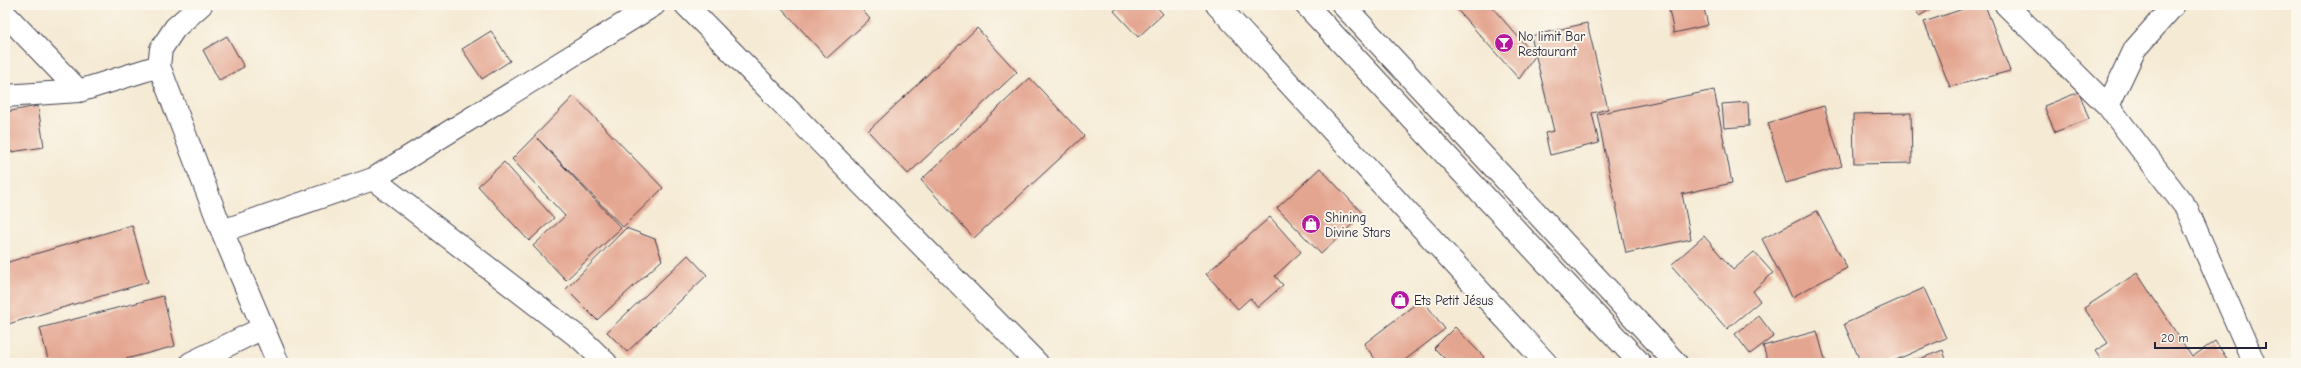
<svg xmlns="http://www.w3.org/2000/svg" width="2301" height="368" viewBox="0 0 2301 368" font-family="'Comic Neue',sans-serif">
	<rect width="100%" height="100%" fill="#fbf7ec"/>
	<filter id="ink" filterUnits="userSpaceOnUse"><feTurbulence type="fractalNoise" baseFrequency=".025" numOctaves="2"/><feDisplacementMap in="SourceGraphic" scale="8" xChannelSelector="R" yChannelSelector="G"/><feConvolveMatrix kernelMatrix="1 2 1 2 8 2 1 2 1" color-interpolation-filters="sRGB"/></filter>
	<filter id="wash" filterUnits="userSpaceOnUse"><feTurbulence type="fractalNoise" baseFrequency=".012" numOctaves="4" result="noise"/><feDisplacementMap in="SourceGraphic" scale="16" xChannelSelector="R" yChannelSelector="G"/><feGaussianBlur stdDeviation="0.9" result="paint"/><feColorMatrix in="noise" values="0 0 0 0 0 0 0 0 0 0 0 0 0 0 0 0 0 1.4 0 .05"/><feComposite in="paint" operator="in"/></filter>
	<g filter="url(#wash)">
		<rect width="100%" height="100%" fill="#f5ead4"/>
		<g id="blocks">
			<path fill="#e4a590" d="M779 5H858L870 19 827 58Z
				M1121 5H1155L1163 14 1138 37 1114 11Z
				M1453 5H1490L1535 56 1519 79Z
				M1668 5H1703L1708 25 1674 33Z
				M1913 5H1938L1919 16Z
				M1975 5H1985L2010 71 1950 87 1924 22Z
				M1587 23 1608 109 1592 113 1599 143 1550 155 1545 133 1554 131 1531 36Z
				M977 28 1017 72 908 174 868 131Z
				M491 31 510 61 482 79 462 49Z
				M227 36 244 67 219 80 203 50Z
				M1030 78 1084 136 974 238 921 180Z
				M1714 90 1732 183 1682 194 1691 239 1626 253 1597 114Z
				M2079 92 2089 119 2055 132 2044 106Z
				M574 96 663 188 623 227 537 138 621 228 566 280 533 246 565 216 512 159Z
				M1748 102 1749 126 1724 128 1722 104Z
				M38 106 44 147 5 153V112Z
				M1824 106 1842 166 1786 183 1768 123Z
				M1911 113 1912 163 1854 164 1853 114Z
				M504 162 554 218 529 241 478 186Z
				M1320 168 1363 214 1321 254 1277 208Z
				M1817 211 1847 268 1792 297 1762 239Z
				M1270 217 1301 252 1275 276 1283 285 1258 307 1250 298 1238 309 1206 274Z
				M132 225 148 282 5 325V263Z
				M626 228 655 239 662 260 597 320 566 289Z
				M1704 236 1733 270 1754 252 1773 273 1753 291 1760 301 1727 329 1671 265Z
				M688 255 707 275 627 352 607 332Z
				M2137 273 2192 357 2215 341 2230 363H2103L2095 351 2108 343 2084 308Z
				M1924 288 1946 338 1889 363H1861L1844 324Z
				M163 296 175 346 111 363H49L40 328Z
				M1422 299 1445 329 1401 363H1378L1364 344Z
				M1759 316 1774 336 1750 354 1735 334Z
				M1455 327 1484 357 1479 363H1449L1434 348Z
				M1817 331 1826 363H1768L1763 346Z
				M1943 350 1947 363H1915L1914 361Z"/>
		</g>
	</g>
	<g filter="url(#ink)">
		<use href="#blocks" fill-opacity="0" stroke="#424052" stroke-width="1"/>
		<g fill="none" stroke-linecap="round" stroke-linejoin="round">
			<defs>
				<path id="minor" d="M201 5 175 28 161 49 159 66 222 231 278 363
					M686 5 1037 363
					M1343 5 1676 363
					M2006 5 2108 106 2187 209 2254 363
					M5 14 79 91
					M5 96 79 91 159 66
					M2108 106 2135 49 2174 5
					M373 179 582 340 606 363
					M222 231 373 179 654 5
					M191 363 263 328"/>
				<path id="highway" d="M1217 5 1546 363
					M1306 5 1640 363"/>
			</defs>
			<use href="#minor" stroke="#424052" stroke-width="24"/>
			<use href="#highway" stroke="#424052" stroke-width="24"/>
			<use href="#minor" stroke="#fff" stroke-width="22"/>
			<use href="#highway" stroke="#fff" stroke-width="22"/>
		</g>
	</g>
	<defs>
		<symbol id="bar-disc" viewBox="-11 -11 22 22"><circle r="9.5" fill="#b5179e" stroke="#fbf7ec"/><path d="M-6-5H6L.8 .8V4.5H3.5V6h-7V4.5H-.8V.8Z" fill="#fff"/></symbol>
		<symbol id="shop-disc" viewBox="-11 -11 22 22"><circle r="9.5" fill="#b5179e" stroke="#fbf7ec"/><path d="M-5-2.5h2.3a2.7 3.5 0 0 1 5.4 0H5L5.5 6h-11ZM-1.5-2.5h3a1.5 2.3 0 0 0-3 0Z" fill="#fff"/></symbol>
	</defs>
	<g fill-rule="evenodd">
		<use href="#bar-disc" x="1493" y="32" width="22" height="22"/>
		<use href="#shop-disc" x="1300" y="213" width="22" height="22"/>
		<use href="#shop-disc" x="1389" y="289" width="22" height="22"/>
	</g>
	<g text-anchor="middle" stroke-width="4" stroke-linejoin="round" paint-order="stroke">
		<g font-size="13" fill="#22223b" stroke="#fbf7ec" text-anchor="start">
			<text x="1518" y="41">No limit Bar<tspan x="1518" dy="15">Restaurant</tspan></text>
			<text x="1325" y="222">Shining<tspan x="1325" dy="15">Divine Stars</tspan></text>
			<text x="1414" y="305">Ets Petit Jésus</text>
		</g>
	</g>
	<rect width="2301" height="368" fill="none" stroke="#fbf7ec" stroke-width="20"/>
	<path d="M2155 342v6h111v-6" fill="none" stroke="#22223b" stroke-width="2"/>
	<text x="2161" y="342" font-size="12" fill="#22223b" stroke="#fbf7ec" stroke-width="3" paint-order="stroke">20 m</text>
</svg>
